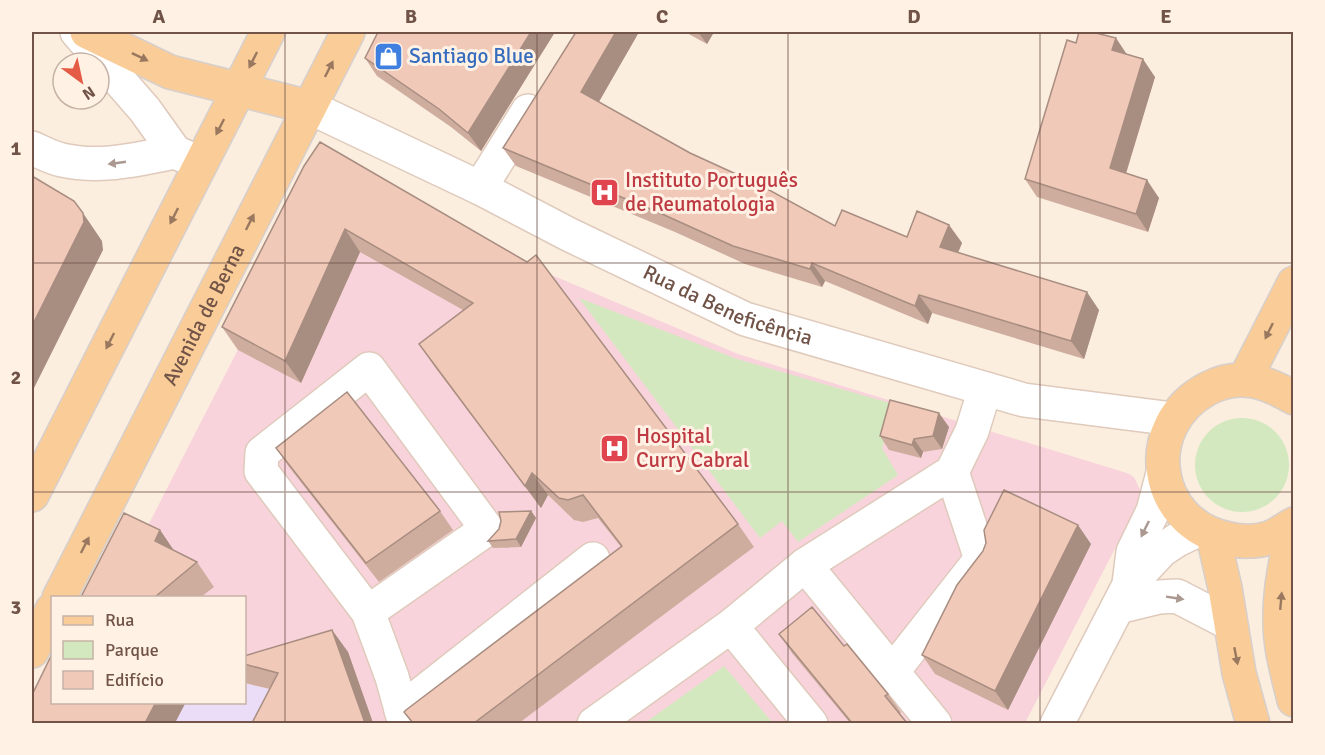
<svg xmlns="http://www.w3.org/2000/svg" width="1325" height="755" viewBox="0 0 1325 755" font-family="Signika,sans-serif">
	<rect width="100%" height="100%" fill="#fbeedf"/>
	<path fill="#ebddf7" d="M245 683 294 695 304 724H47L58 703 244 702Z"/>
	<path fill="#f9d3db" d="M320 189 483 246 738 354 1127 473 1134 477 1140 490 1138 504 1025 723H304L294 695 245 683 244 598H111Z"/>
	<path fill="#d3e8bf" d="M579 298 737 359 897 405 882 448 898 475 798 542 782 521 760 538Z
		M1195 465a47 47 0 1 1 94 0a47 47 0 1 1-94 0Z
		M724 666 773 723H645Z"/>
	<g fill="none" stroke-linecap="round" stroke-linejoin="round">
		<defs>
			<g id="minor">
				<path d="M77 32 145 110 175 152 200 163"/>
				<path id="s1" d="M309 107 480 188 568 234 745 319 1024 400 1173 419"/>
				<path d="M32 148C41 152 52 158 62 160 101 169 137 159 175 152"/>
				<path d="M480 188 528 111"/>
				<path d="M805 565 935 724"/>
				<path d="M1129 584 1133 552 1153 511 1163 473"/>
				<path d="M1118 607 1159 597 1177 596 1229 623"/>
				<path d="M368 612 487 529 369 369 262 453 261 471 368 612 392 677 405 724"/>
				<path d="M731 626 811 724"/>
				<path d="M893 671 981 559 952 472"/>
				<path d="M401 710 593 559"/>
				<path d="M594 724 731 626 805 565 952 472 972 431 985 389"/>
				<path d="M1057 724 1129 585 1162 550 1177 540 1200 529"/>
			</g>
			<g id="major">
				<path d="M87 32 170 72 309 107"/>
				<path d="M1245 379 1294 283"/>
				<path d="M1294 398C1265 381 1238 372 1207 389 1139 426 1152 524 1229 539 1241 542 1257 542 1269 538 1278 535 1286 528 1294 524"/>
				<path d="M32 495 268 32"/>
				<path d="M1294 526C1286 557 1279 590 1280 622 1280 649 1288 675 1294 700"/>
				<path d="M1213 536 1225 588 1239 673 1253 724"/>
				<path id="s2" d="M59 598 348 32"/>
				<path d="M32 651 52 610"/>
			</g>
		</defs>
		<use href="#minor" stroke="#dfcabc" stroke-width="36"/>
		<use href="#major" stroke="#d7cfcc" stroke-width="36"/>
		<use href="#minor" stroke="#fff" stroke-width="33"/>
		<use href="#major" stroke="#facd98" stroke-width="33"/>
	</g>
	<path fill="#cead9e" d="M555 32 481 151 451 127 377 76 365 58Z
		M576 32H639L599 102 690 153 835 226 907 237 949 225 962 243 958 252 1099 310 1084 359 932 313 928 324 825 281 822 287 745 264 675 232 516 166 503 148Z
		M685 32H714L707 44Z
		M1127 55 1155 77 1126 174 1159 198 1148 232 1037 197 1025 179Z
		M320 142 738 524 754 547 519 723H412L404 712 621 547 598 518 583 522 574 520 548 495 541 508 434 366 419 344 463 310 360 252 301 383 238 350 222 327Z
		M949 427 942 449 923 452 921 458 889 450 880 436Z
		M276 448 440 511 453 530 379 582 289 467Z
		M531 511 536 518 521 547 493 548 488 541Z
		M160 530 174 551 197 562 214 587 201 597H81Z
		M1091 544 1008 710 935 674 922 655Z
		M332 630 348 652 373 723H252L270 689 245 683 244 656Z
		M779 634 844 646 888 694 901 712 900 714 907 723H850L792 653Z"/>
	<path fill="#a88d81" d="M531 32H555L481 151 468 133Z
		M616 32H639L594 110 581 92Z
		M698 32H714L707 44Z
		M1116 38 1128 56 1112 50Z
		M1143 59 1155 77 1122 186 1110 168Z
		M1147 180 1159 198 1148 232 1136 214Z
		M83 213 102 241 103 250 32 392V326Z
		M949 225 962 243 953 265 940 247Z
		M345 229 360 252 301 383 285 361Z
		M812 263 825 281 822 287 810 269Z
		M1087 292 1099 310 1084 359 1071 341Z
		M919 295 932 313 928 324 915 306Z
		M939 413 949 427 942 449 933 436Z
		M914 439 923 452 921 458 912 445Z
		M532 473 548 495 541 508 525 486Z
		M531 511 536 518 521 547 516 539Z
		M1078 525 1091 544 1008 710 995 691Z
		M160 530 177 555 155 541Z
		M332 630 348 652 373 723H365Z
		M156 702H186L175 723H145Z"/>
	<path fill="#f0c9b8" stroke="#a88d81" stroke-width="1.5" d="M378 32H531L468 133 439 109 365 58Z
		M576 32H616L581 92 690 153 760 185 835 226 842 210 907 237 917 211 949 225 940 247 1087 292 1071 341 919 295 915 306 812 263 810 269 733 246 662 214 503 148Z
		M1079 32H1092L1116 38 1112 50 1143 59 1110 168 1147 180 1136 214 1025 179 1067 40 1076 43Z
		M320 142 527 262 536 255 738 524 474 723H413L404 712 406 710 622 546 583 495 568 500 559 498 532 473 525 486 419 344 473 303 345 229 285 361 222 327 304 166Z
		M32 176 74 201 83 213 84 222 32 326Z
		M347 392 440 511 366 563 276 448Z
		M890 400 939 413 933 436 914 439 912 445 880 436Z
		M1004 490 1078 525 995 691 922 655 957 585 983 551 986 543 984 530Z
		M531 511 516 539 488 541 499 529 501 521 499 512Z
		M124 513 160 530 155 541 197 562 155 597H156H81Z
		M812 607 844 646 847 644 888 694 885 696 907 723H852L779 634Z
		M332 630 365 723H252L278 673 244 664V656Z
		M52 654V702H156L145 723H32V695Z"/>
	<defs><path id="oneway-solid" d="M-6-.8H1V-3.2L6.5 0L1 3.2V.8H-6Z" transform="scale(1.5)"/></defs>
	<g fill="#9a7860">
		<use href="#oneway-solid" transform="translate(140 57) rotate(26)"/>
		<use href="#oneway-solid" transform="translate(253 60) rotate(117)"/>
		<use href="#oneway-solid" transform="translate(329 69) rotate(-63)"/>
		<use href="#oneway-solid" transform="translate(220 127) rotate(117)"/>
		<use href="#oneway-solid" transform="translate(174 216) rotate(117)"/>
		<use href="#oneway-solid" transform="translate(250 222) rotate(-63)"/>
		<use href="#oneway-solid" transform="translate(1269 331) rotate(116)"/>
		<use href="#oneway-solid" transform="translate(110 341) rotate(117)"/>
		<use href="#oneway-solid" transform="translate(85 545) rotate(-63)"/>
		<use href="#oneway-solid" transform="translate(1281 601) rotate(-85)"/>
		<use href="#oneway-solid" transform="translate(1236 656) rotate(79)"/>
	</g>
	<g fill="#aa9891">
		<use href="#oneway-solid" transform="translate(117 163) rotate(172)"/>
		<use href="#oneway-solid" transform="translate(1145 529) rotate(116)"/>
		<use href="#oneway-solid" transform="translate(1175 598) rotate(9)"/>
	</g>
	<path fill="none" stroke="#715348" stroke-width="1.5" stroke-opacity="0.55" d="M285 32V724M537 32V724M788 32V724M1040 32V724M32 263H1294M32 492H1294"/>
	<defs>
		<symbol id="shop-square" viewBox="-11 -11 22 22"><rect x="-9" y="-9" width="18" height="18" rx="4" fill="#3f7fe0" stroke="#fff2e5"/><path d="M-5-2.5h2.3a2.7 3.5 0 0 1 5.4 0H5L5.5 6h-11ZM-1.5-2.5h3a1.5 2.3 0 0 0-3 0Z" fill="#fff"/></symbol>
		<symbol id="hospital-square" viewBox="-11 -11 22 22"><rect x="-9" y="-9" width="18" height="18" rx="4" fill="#e0444e" stroke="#fff2e5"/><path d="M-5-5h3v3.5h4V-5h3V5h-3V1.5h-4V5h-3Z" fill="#fff"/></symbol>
	</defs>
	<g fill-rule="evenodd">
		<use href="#shop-square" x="372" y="40" width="33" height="33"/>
		<use href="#hospital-square" x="588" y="176" width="33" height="33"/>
		<use href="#hospital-square" x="598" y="432" width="33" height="33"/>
	</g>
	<g text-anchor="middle" stroke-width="6" stroke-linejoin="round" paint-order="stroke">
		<g font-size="21" fill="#366cbe" stroke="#fff2e5" text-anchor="start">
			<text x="409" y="63">Santiago Blue</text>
		</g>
		<g font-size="21" fill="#be3a42" stroke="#fff2e5" text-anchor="start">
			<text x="625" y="187">Instituto Português<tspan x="625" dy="24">de Reumatologia</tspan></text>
			<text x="636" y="443">Hospital<tspan x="636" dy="24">Curry Cabral</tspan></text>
		</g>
		<g font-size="21" fill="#715348" stroke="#fff2e5">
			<text dy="7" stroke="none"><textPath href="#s1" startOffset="464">Rua da Beneficência</textPath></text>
			<text dy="7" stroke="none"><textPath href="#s2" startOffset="318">Avenida de Berna</textPath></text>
		</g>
	</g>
	<rect width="1325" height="755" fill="none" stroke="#fff2e5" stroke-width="66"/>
	<rect x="51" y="596" width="195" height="108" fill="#fff2e5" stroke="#c6b2a6" stroke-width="1.5"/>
	<rect x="63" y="616" width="30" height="9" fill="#facd98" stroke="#c6b2a6" stroke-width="1.5"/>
	<text x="105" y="626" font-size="18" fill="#715348">Rua</text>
	<rect x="63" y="641" width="30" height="18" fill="#d3e8bf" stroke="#c6b2a6" stroke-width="1.5"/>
	<text x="105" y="656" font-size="18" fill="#715348">Parque</text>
	<rect x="63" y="671" width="30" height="18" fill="#f0c9b8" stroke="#c6b2a6" stroke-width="1.5"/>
	<text x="105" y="686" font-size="18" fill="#715348">Edifício</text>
	<g transform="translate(81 81) rotate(147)"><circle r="28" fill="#fff2e5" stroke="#c6b2a6" stroke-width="1.5"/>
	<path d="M0-4.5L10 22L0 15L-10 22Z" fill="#e45b46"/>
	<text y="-9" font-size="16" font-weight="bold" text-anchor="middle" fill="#715348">N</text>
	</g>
	<rect x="33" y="33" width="1259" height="689" fill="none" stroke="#715348" stroke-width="2"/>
	<g font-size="20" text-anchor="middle" font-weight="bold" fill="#715348">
		<text x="159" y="23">A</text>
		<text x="411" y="23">B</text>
		<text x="662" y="23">C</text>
		<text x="914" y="23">D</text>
		<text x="1166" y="23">E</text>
		<text x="16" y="155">1</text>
		<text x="16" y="384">2</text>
		<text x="16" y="614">3</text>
	</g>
</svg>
